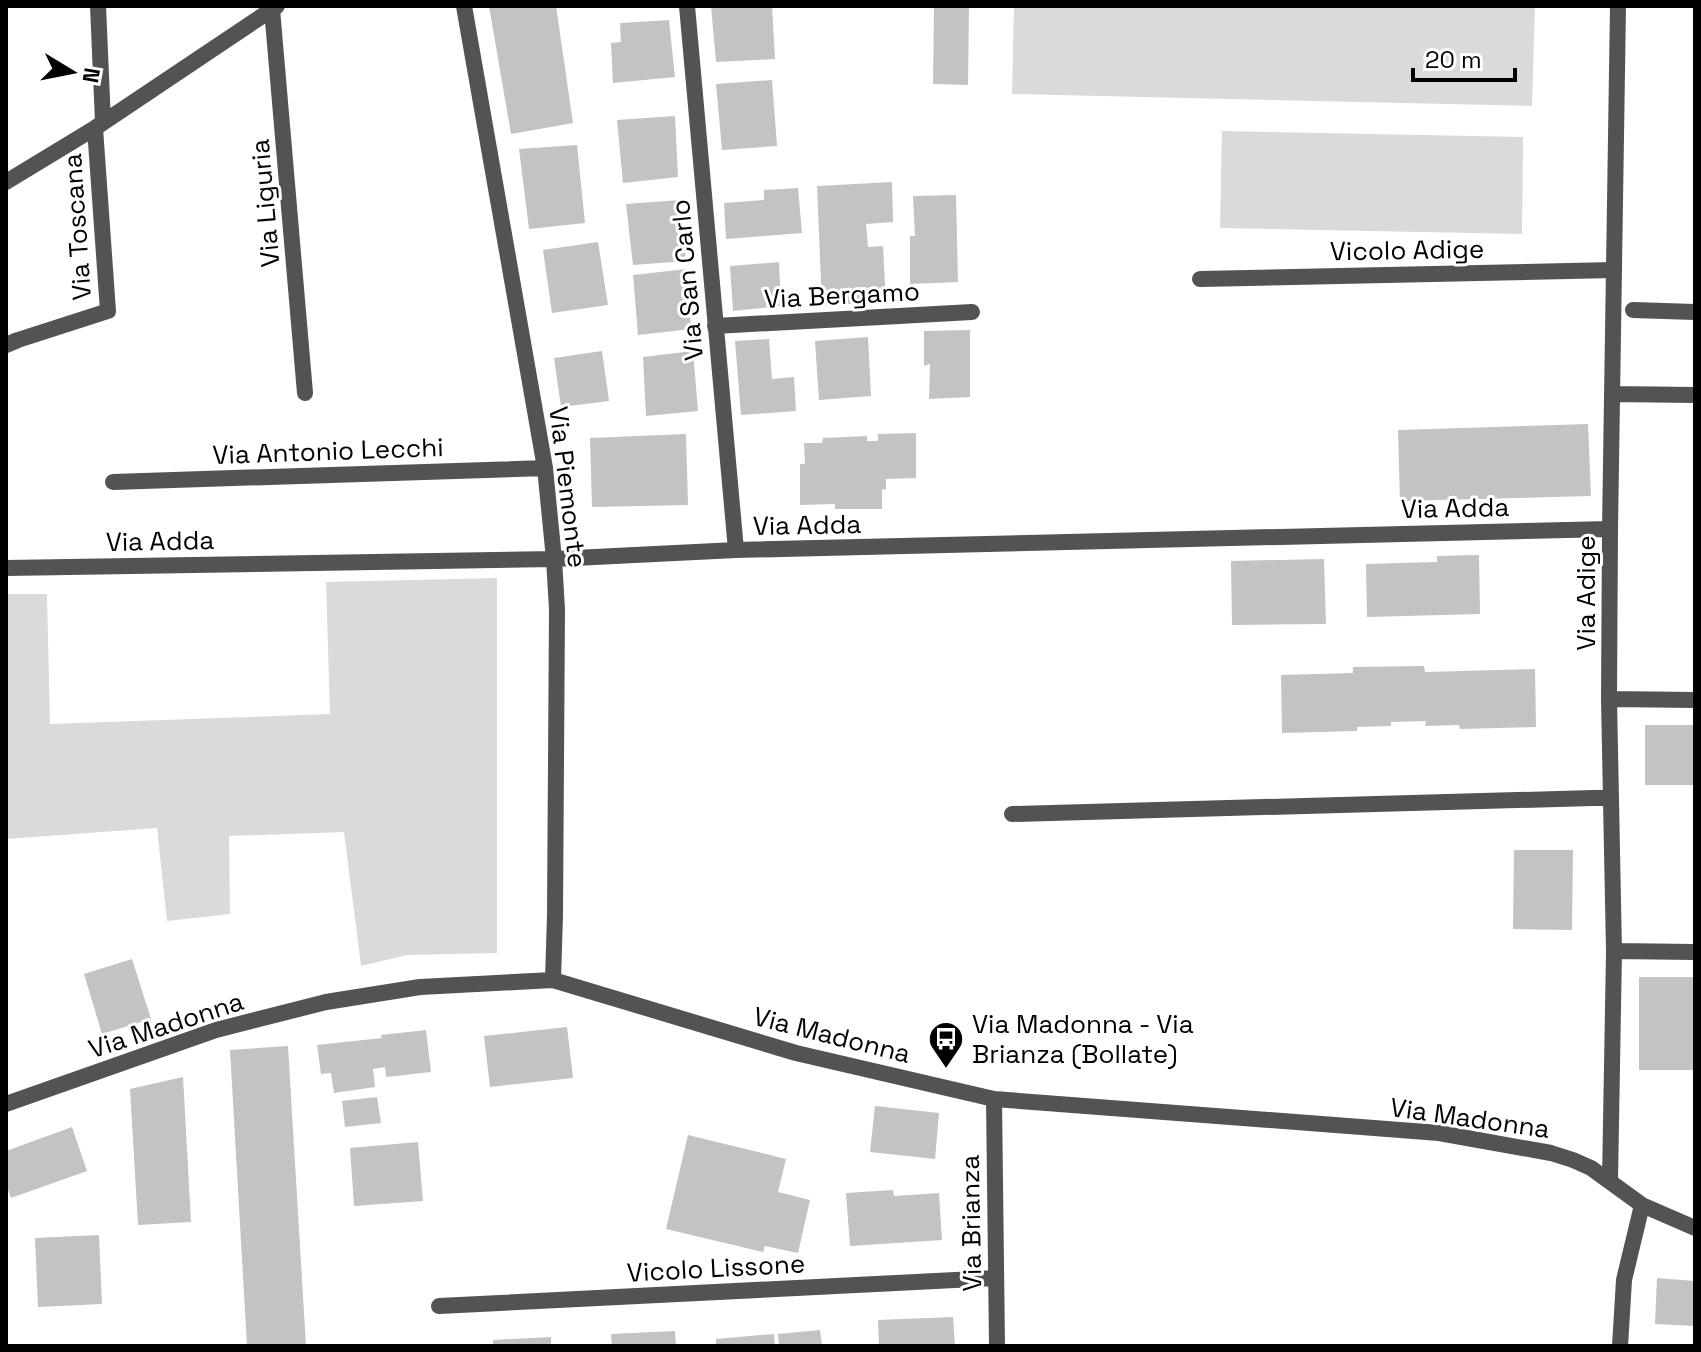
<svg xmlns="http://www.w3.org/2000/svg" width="1701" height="1352" viewBox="0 0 1701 1352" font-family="'Space Grotesk',sans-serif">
	<rect width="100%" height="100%" fill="#fff"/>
	<path fill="#dadada" d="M1014 6H1535L1532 106 1012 94Z
		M1222 131 1523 137 1522 234 1220 228Z
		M497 578V953L407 955 361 966 344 832 229 836 230 914 167 921 157 828 6 839V594H47L50 724 330 714 326 582Z"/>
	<path fill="#c3c3c3" d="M489 6H556L573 123 511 134Z
		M711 6H772L775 59 716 62Z
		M934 6H969L968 85 933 84Z
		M669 20 675 77 613 83 611 43 621 42 620 23Z
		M772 80 777 146 722 150 716 84Z
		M675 116 678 177 623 183 617 120Z
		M577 145 585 223 529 229 519 149Z
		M892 182 893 222 866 224 868 247 883 246 886 301 822 306 817 186Z
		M798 188 802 233 726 239 724 203 764 200V190Z
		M956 195 958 282 910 284V236H915L913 196Z
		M680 200 686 261 633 265 626 204Z
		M598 242 608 305 552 313 543 250Z
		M779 262 781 306 733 311 730 266Z
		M687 269 691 329 638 335 633 275Z
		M970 330V397L929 399 930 364 924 366V331Z
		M868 337 871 396 819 400 815 341Z
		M769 339 772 379 794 377 796 411 741 415 735 341Z
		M602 351 609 401 561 407 554 358Z
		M693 351 698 411 646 416 643 357Z
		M1588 424 1591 496 1400 501 1398 430Z
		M916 433V478L886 479V490L882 489V509H835V504L800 505V464H805L804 443H822L823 438 867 436V441H878V434Z
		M686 434 688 505 592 507 590 438Z
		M1479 555 1480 614 1367 617 1366 564 1437 562V556Z
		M1324 559 1326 624 1232 625 1231 561Z
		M1424 666 1425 672 1535 669 1536 727 1460 729 1459 725 1425 726 1426 721 1391 722V726L1357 727V731L1282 733 1281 675 1353 673V667Z
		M1645 725H1695V785H1645Z
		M1514 850H1573L1572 930 1513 929Z
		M132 959 151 1019 102 1034 84 974Z
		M1639 977H1695V1070H1639Z
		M567 1027 573 1078 490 1087 484 1036Z
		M426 1030 431 1072 386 1077 385 1067 373 1069 375 1087 334 1093 331 1073 321 1074 317 1045 382 1038 381 1035Z
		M288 1046 306 1346H247L230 1050Z
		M183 1077 191 1222 138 1225 130 1089Z
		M377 1097 381 1123 345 1127 342 1101Z
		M875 1106 939 1113 935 1159 870 1152Z
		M72 1127 87 1171 11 1198 6 1184V1151Z
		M688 1135 786 1159 778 1192 810 1200 798 1253 765 1246 763 1252 666 1229Z
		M418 1142 423 1201 354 1206 350 1148Z
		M893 1190 894 1196 939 1193 942 1240 850 1246 846 1193Z
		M99 1235 102 1304 38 1307 35 1238Z
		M1657 1278 1695 1281V1326L1655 1324Z
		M953 1317 955 1346H879L878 1320Z
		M820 1330 822 1346H779L778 1334Z
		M675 1331 676 1346H612L611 1334Z
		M774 1334 775 1346H716V1339Z
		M551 1337V1346H493V1340Z"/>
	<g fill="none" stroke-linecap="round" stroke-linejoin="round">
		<path stroke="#535353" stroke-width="16" d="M1200 279 1614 270
			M1633 310 1695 312
			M715 326 972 312
			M1012 814 1593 798"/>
		<path stroke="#535353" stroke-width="16" d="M98 6 103 122
			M464 6 545 468 554 559 557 609 555 915 553 980
			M687 6 736 550
			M272 9 305 393
			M6 182 95 128 277 6
			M6 345 18 340 108 311 95 128
			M1612 394 1695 395
			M113 482 545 468
			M6 568 554 559 736 550 1610 529
			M1609 699 1695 700
			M1593 798H1611
			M1614 951 1695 952
			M994 1099 997 1346
			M6 1104 216 1030 326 1002 420 987 553 980 796 1053 994 1099 1439 1133 1551 1153 1573 1160 1591 1168 1642 1205 1695 1228
			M1610 1181 1614 951 1609 699 1610 529 1618 6
			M439 1306 995 1278
			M1620 1346 1624 1280 1642 1205"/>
	</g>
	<defs>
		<symbol id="bus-pin" viewBox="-11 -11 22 30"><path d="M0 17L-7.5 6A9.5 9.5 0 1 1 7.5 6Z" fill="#000" stroke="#fff"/><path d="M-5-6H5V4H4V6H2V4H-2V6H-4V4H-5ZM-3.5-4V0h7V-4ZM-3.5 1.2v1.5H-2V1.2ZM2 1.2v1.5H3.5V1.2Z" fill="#fff"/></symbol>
	</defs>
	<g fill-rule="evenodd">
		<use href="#bus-pin" x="926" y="1019" width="40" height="54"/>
	</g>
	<g text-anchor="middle" stroke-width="6" stroke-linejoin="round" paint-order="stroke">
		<g font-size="26" fill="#000" stroke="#fff">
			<text transform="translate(265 203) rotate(-95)" y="9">Via Liguria</text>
			<text transform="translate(77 227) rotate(-94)" y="9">Via Toscana</text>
			<text transform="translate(1407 250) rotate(-1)" y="9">Vicolo Adige</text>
			<text transform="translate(687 280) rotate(-95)" y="9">Via San Carlo</text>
			<text transform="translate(842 295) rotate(-3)" y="9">Via Bergamo</text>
			<text transform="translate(328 451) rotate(-2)" y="9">Via Antonio Lecchi</text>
			<text transform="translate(568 487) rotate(83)" y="9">Via Piemonte</text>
			<text transform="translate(1455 508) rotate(-1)" y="9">Via Adda</text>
			<text transform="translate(807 525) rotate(-1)" y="9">Via Adda</text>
			<text transform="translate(160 541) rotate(-1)" y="9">Via Adda</text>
			<text transform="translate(1586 593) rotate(-90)" y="9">Via Adige</text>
			<text transform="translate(166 1025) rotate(-18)" y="9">Via Madonna</text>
			<text transform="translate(832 1035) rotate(14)" y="9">Via Madonna</text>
			<text transform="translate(1470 1118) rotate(8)" y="9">Via Madonna</text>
			<text transform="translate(971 1223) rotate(-91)" y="9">Via Brianza</text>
			<text transform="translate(716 1268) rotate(-3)" y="9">Vicolo Lissone</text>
		</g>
		<g font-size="26" fill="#000" stroke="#fff" text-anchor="start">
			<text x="972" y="1033">Via Madonna - Via<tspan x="972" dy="30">Brianza (Bollate)</tspan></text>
		</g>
	</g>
	<rect width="1701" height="1352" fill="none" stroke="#000000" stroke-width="16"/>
	<g transform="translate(72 72) rotate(100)" stroke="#ffffff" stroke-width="6" paint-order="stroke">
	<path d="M0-6L14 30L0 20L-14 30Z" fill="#000000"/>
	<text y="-12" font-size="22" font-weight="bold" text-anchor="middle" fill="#000000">N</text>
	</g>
	<path d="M1413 68v12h102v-12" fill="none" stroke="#000000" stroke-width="4"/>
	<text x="1425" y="68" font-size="24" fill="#000000" stroke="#ffffff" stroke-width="6" paint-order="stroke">20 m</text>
</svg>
